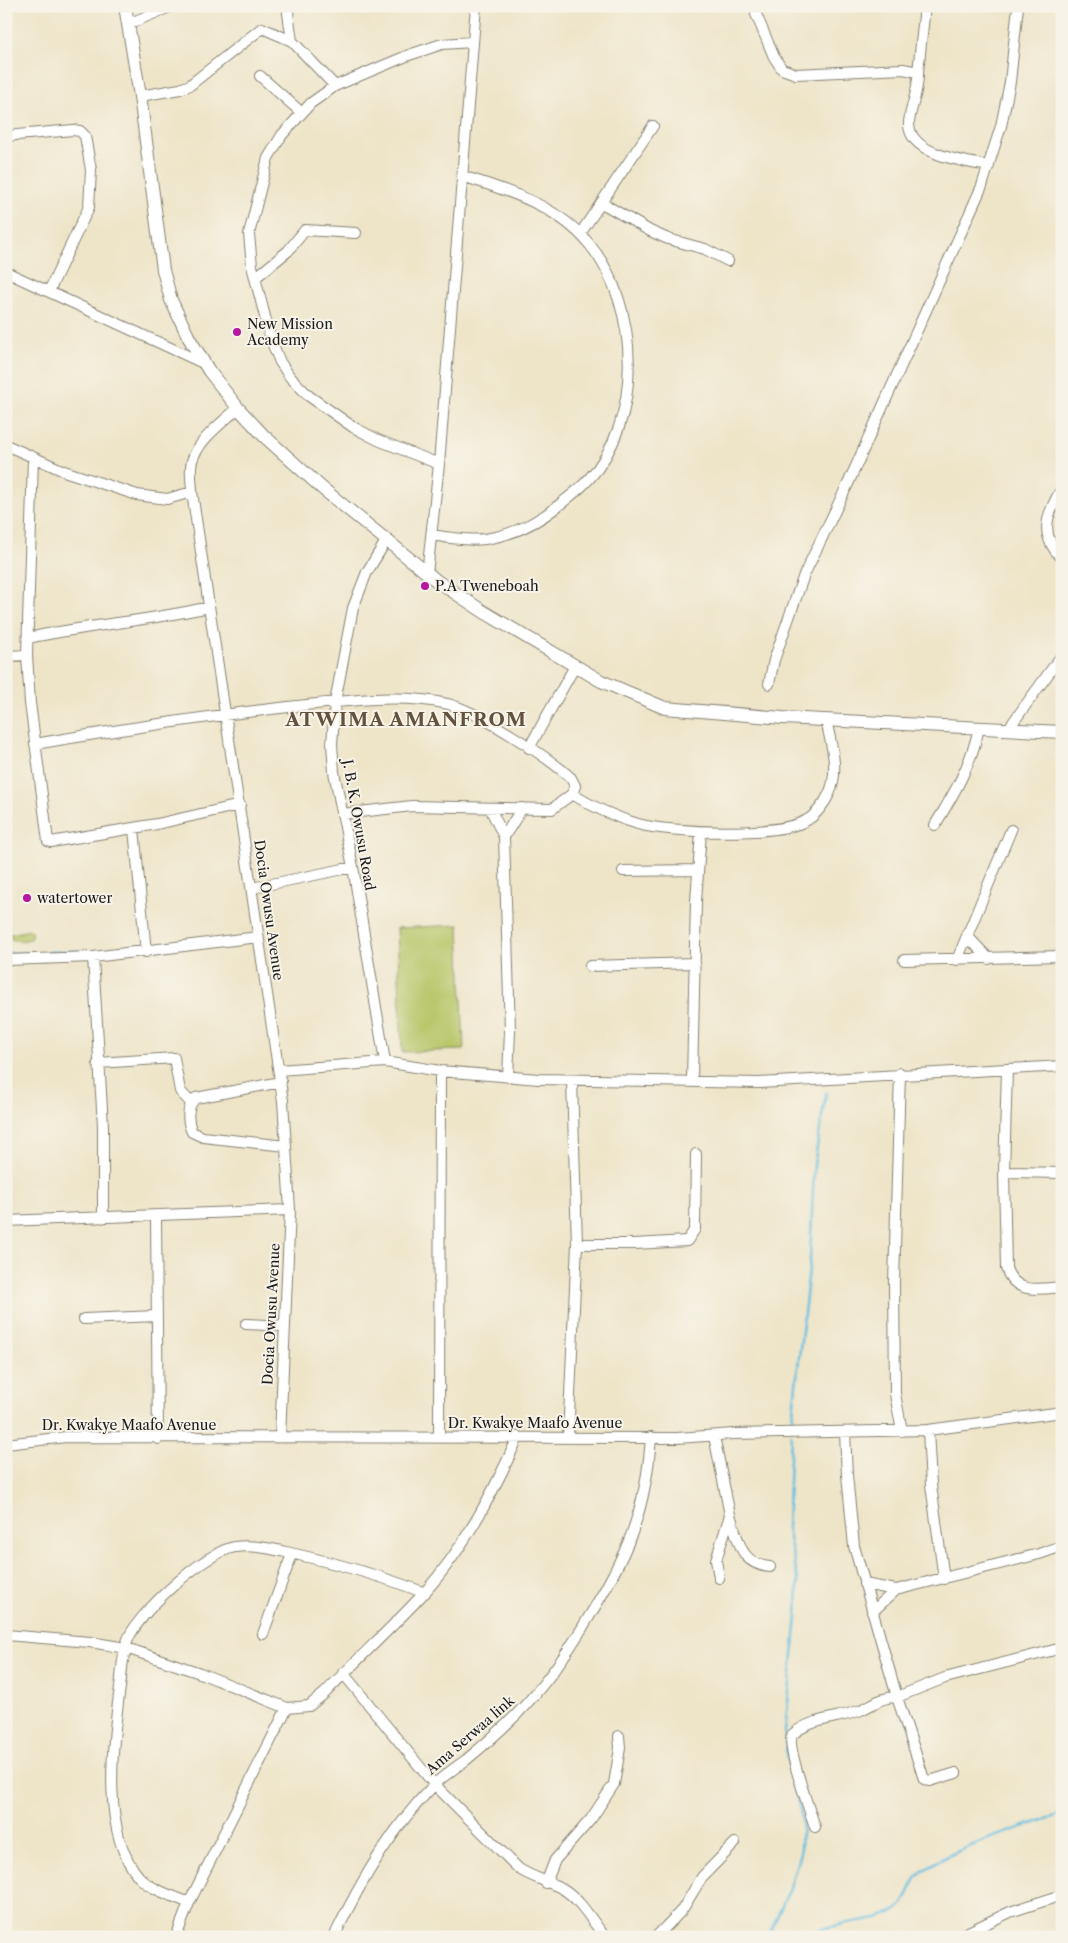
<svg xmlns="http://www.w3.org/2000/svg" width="1068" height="1943" viewBox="0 0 1068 1943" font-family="'Libre Caslon Text',serif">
	<rect width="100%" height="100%" fill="#f7f3e8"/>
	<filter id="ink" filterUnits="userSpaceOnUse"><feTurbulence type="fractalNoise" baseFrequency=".02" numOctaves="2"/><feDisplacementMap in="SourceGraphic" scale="10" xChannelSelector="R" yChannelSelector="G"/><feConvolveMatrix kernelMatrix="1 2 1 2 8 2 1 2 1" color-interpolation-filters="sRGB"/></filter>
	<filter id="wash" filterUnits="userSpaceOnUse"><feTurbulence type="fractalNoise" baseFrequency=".0096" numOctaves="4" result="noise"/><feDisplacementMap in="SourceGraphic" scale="20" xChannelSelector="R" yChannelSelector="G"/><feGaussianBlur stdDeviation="1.12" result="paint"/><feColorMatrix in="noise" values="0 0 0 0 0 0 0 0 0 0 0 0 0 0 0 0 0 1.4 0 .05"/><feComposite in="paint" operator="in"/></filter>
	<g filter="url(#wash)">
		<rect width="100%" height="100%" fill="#eee5c9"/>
		<path fill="#b8c669" stroke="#6a7142" d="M459 925 464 1050 402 1052 397 928Z
			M31 930V939L19 941 11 939 10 934Z"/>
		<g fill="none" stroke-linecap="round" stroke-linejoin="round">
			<path stroke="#64bee1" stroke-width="2.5" d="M49 952 77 951
				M6 953H27
				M791 1429 810 1260 814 1165 826 1093
				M768 1937 790 1888 801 1849 802 1818 787 1758 785 1730 797 1617 798 1579 787 1529 791 1435
				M791 1937C809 1932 826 1928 843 1924 861 1920 879 1920 895 1911 908 1904 909 1886 918 1876 937 1853 1031 1824 1062 1814"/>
		</g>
	</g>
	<g filter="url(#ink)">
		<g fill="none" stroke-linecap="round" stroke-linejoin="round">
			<defs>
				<path id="minor" d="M289 6 288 13 292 41
					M756 14 774 57 782 69 796 74 903 69 918 72C919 90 911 105 909 122 907 155 967 162 989 166
					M128 24 172 6
					M918 72 925 6
					M260 76 302 113
					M140 96 180 89 190 85 262 28 292 41 335 86
					M6 136 73 130 80 131 85 136 91 170 89 207 49 291
					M602 203 650 231 668 239 705 249 728 261
					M580 234 653 126
					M6 272 203 363
					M255 278 288 251 305 230 356 233
					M238 408C223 422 198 440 192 461 189 471 192 482 192 492L283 1101 290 1210 280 1437
					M6 445 64 471 137 495 167 499 192 492
					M33 458 27 655 30 703 48 841 51 842 157 824 240 805
					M439 464 378 440 353 427 309 396 290 377 280 362 271 340 252 266 249 234 268 158 282 135 311 103 335 86 409 55 442 44 472 42
					M1062 488C1048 513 1037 534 1062 558
					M432 535C449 538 467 541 485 539 513 535 537 523 559 505 569 497 580 489 588 480 644 421 640 306 590 245 559 206 507 190 462 176
					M427 574 439 464 476 6
					M28 638C88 625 149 621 209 607
					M6 656 27 655
					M769 684 774 660 804 575 847 486 982 186 1001 126 1010 82 1018 6
					M1009 728 1062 655
					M35 744C122 729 209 716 297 706 346 701 400 693 448 704 478 711 548 757 571 778L575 786 572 794C593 807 614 817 638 824 670 833 779 837 807 820 815 816 825 803 829 794 840 771 831 744 826 720
					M529 748 575 666
					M490 808 504 837 510 1031 508 1077
					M342 814 412 806 552 809 572 794
					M935 825C954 794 972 763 979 727
					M134 829 146 952
					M504 837 522 808
					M623 871 698 870
					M252 888 353 867
					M968 937 989 959
					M93 957 103 1126V1218
					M6 960 93 957 258 937
					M904 960 1062 956
					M957 960 1011 830
					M590 966 695 963
					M385 1062 353 867 334 772 332 744 335 702 353 608 367 572 386 541
					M98 1063 174 1058 180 1091 191 1103
					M1007 1069 1004 1172 1006 1268C1015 1295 1039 1289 1062 1287
					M279 1070 385 1062 440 1071 539 1079 759 1083 1062 1066
					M900 1073 894 1283 895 1394 902 1431
					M692 1081 696 901 701 832
					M281 1082 196 1098C186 1106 187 1121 192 1132L203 1137 286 1146
					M1004 1172 1062 1173
					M156 1216 158 1439
					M6 1221 290 1210
					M577 1244H635L687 1241 695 1229 696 1154
					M84 1319 157 1316
					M246 1324 285 1326
					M928 1430 931 1485 944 1579
					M439 1436 440 1071
					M714 1436 730 1515 716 1560 719 1578
					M568 1438 577 1244 572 1081
					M6 1444 66 1437 677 1438 734 1434 928 1430 1062 1412
					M730 1515C739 1540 739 1564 770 1567
					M864 1584 896 1590 1039 1554 1062 1546
					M872 1612 896 1590
					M263 1634 292 1554
					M6 1635 90 1642 126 1648 200 1673 287 1708 309 1706 325 1693C357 1659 392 1628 424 1593 464 1549 494 1492 518 1437
					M343 1673 434 1784 519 1869C533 1878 548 1881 563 1889 580 1899 592 1921 605 1937
					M956 1773 930 1781 924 1779 897 1697 945 1678 1062 1648
					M815 1827C810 1811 786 1747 792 1735 810 1718 839 1719 861 1710 874 1704 881 1697 897 1697L854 1546 847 1475 845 1433
					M546 1883 555 1860 591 1819 614 1784 620 1748 619 1736
					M189 1903C174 1896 151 1890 139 1877 100 1832 113 1742 120 1687 122 1672 122 1656 127 1642 135 1615 206 1551 235 1547 254 1544 276 1550 295 1554 339 1564 382 1576 425 1593
					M176 1937 189 1903 287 1708
					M334 1937C360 1882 391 1829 433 1786 443 1776 455 1768 466 1760 483 1746 501 1730 517 1714 544 1686 567 1654 587 1620 626 1557 646 1513 651 1437
					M656 1937 682 1910 702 1877 735 1843
					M958 1937 1010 1912 1062 1895"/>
				<path id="tertiary" d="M125 6 140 96 163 270 171 300 189 338 209 371 238 408 264 436 323 489 437 581 484 612 601 681 665 708 783 718 1062 732"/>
			</defs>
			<use href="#minor" stroke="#858072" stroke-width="12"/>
			<use href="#tertiary" stroke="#858072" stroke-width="14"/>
			<use href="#minor" stroke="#fff" stroke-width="10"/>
			<use href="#tertiary" stroke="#fff" stroke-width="12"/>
		</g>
	</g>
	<g fill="#b5179e" stroke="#f7f3e8" stroke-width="2">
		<circle cx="237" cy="332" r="5"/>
		<circle cx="425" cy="586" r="5"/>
		<circle cx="27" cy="898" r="5"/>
	</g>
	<g text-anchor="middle" stroke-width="4" stroke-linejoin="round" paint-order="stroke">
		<g font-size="14" fill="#1c1c1c" stroke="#f7f3e8" text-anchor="start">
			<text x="247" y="329">New Mission<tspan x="247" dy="16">Academy</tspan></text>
			<text x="435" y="591">P.A Tweneboah</text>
			<text x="37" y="903">watertower</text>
		</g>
		<g font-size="14" fill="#1c1c1c" stroke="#f7f3e8">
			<text transform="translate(359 825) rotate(80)" y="5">J. B. K. Owusu Road</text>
			<text transform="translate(269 910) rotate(82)" y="5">Docia Owusu Avenue</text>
			<text transform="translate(271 1314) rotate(-87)" y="5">Docia Owusu Avenue</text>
			<text x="535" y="1428">Dr. Kwakye Maafo Avenue</text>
			<text x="129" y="1430">Dr. Kwakye Maafo Avenue</text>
			<text transform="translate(470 1735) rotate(-41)" y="5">Ama Serwaa link</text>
		</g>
		<g font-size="19" font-weight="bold" letter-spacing="1" fill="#62523e" stroke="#f7f3e8">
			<text x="406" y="726">ATWIMA AMANFROM</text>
		</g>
	</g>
	<rect width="1068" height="1943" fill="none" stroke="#f7f3e8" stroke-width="25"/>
</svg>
